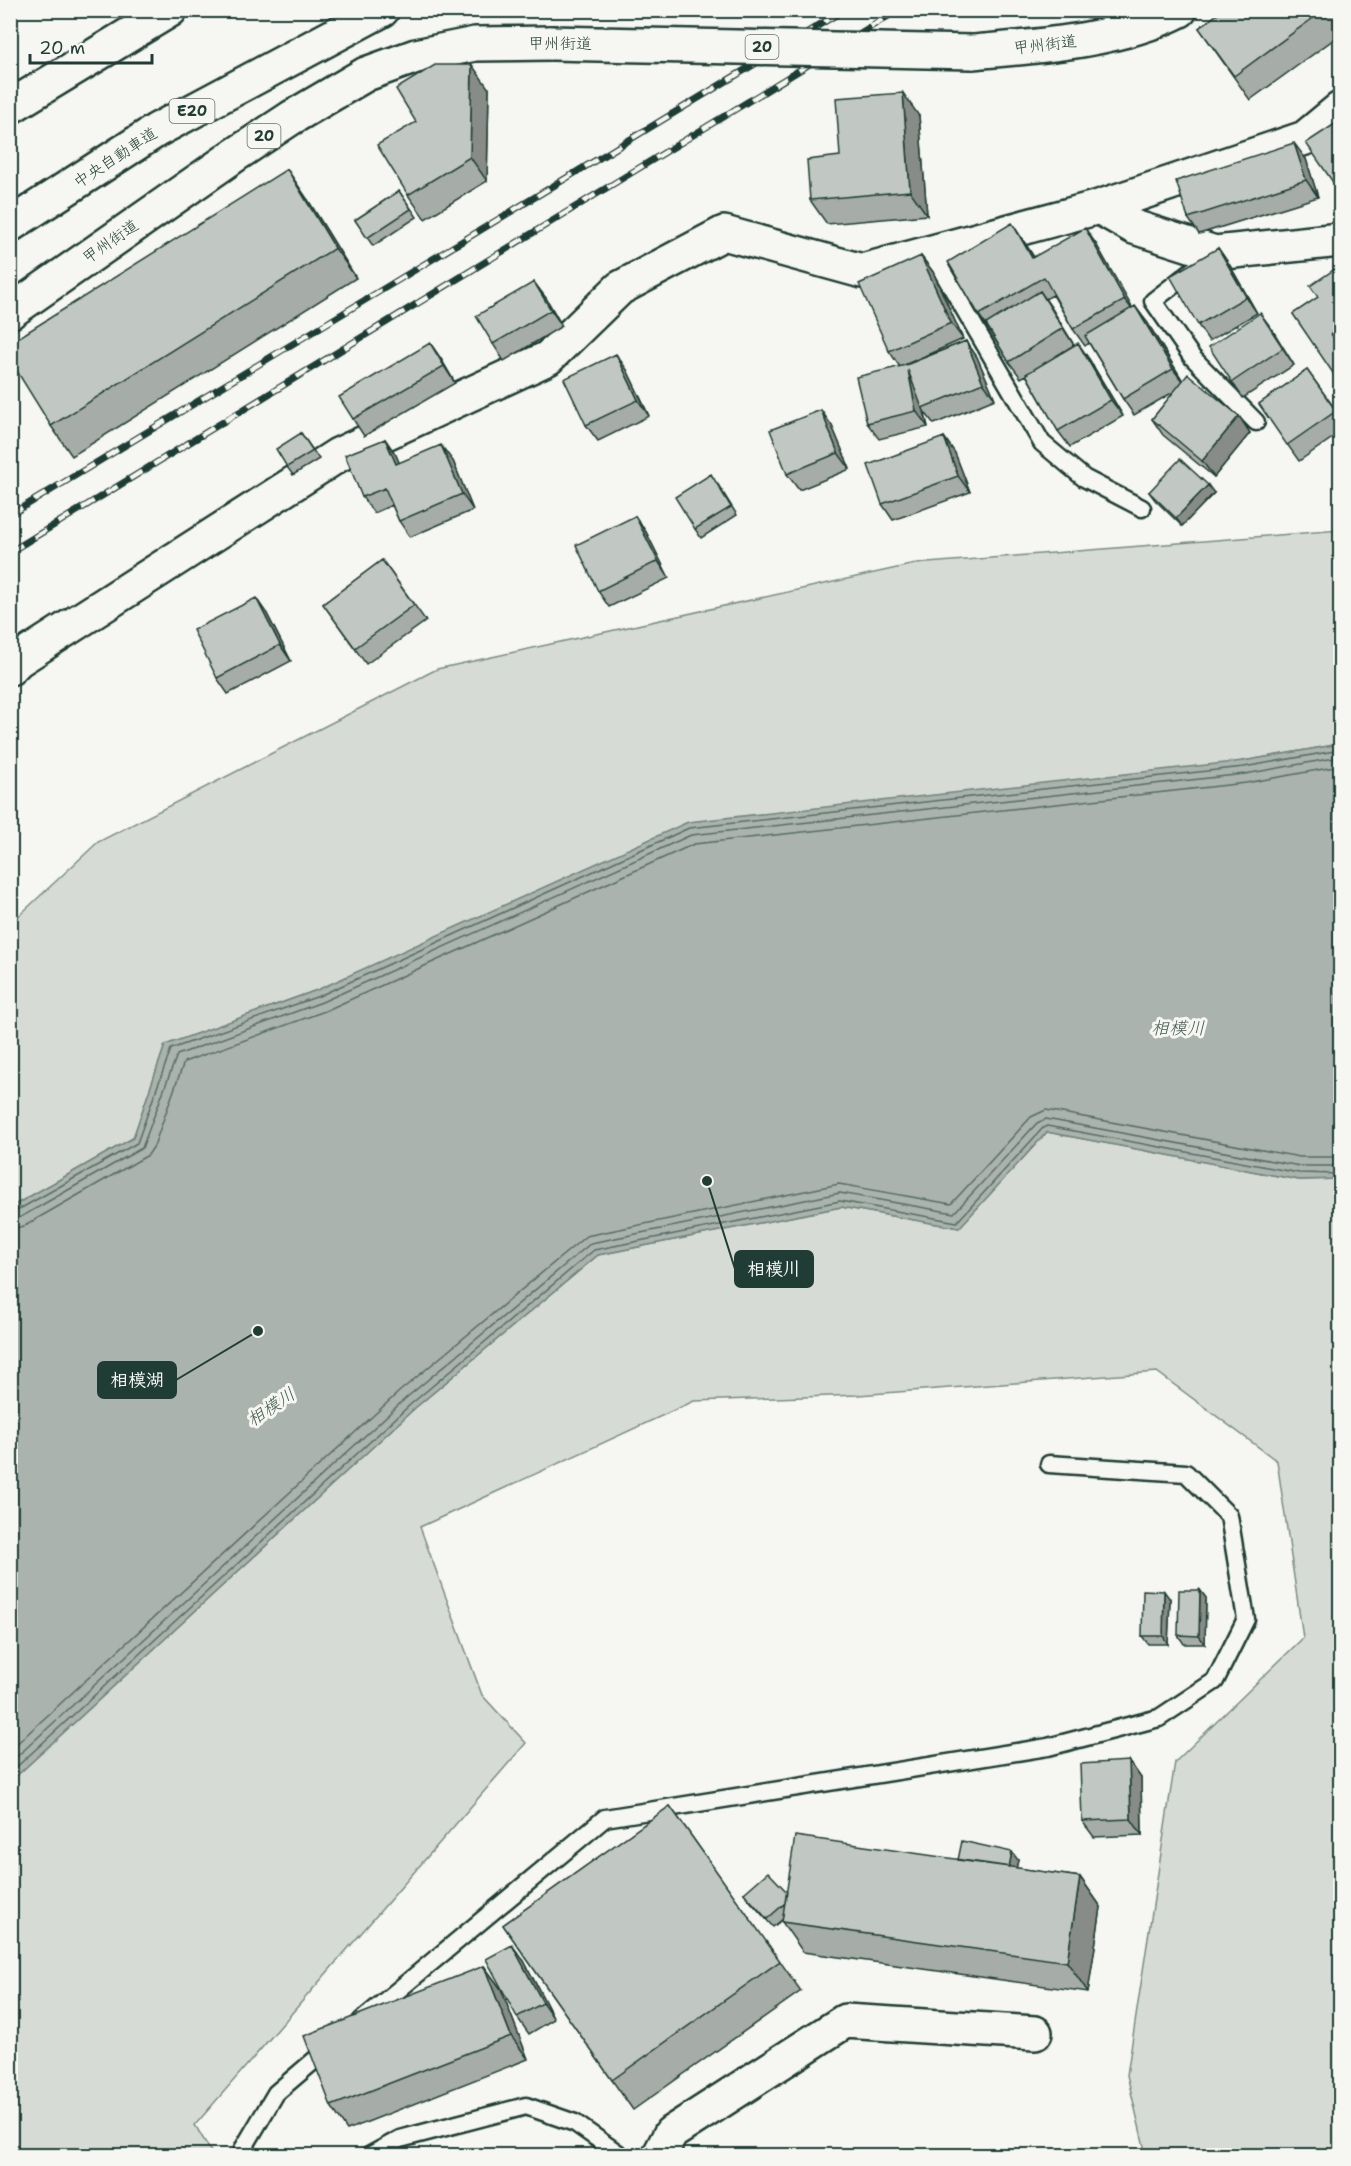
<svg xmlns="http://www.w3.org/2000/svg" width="1351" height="2166" viewBox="0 0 1351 2166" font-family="'Shantell Sans','Klee One',sans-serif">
	<rect width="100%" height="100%" fill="#f6f6f2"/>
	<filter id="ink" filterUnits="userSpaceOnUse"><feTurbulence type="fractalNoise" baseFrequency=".0167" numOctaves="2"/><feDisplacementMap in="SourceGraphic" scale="12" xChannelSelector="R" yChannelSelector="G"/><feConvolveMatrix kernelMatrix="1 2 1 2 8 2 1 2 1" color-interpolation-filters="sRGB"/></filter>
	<g filter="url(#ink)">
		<path fill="#d6dbd6" stroke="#7a8c85" stroke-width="1.5" d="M1340 530V744L1243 761 317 990 165 1045 133 1138 11 1207V923L98 842 437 669 915 564Z
			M1047 1132 1299 1180 1340 1179V2144L1328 2155H1146L1127 2075 1175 1762 1303 1638 1277 1461 1157 1372 858 1395 694 1401 420 1527 482 1695 526 1743 195 2125 213 2155 11 2156V1781L415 1408 598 1255 841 1207 959 1228Z"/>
		<path fill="#aab3ae" stroke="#72847d" stroke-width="1.5" d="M1340 744V1179L1299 1180 1047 1132 959 1228 841 1207 598 1255 415 1408 11 1781V1207L133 1138 165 1045 317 990 688 822 1243 761Z"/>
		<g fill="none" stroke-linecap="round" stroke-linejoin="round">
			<path stroke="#576c65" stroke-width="1.5" d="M10 1212 16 1211 137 1143 171 1049 319 996 689 828 1244 767 1340 750
				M10 1220 19 1218 142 1148 177 1055 322 1002 691 835 1245 774 1340 757
				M10 1229 24 1226 148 1155 154 1146 184 1062 325 1011 694 844 1246 783 1340 766
				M10 1750 400 1391 586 1236 839 1184 951 1204 1031 1117 1046 1110 1300 1157H1340
				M10 1763 406 1398 591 1243 840 1193 954 1213 1037 1123 1046 1119 1300 1166H1340
				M10 1773 411 1404 594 1250 840 1201 957 1222 1042 1129 1047 1126 1299 1173 1340 1174"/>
			<defs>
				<path id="lane" d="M931 252 1042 443 1084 478 1142 508
					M1193 270 1153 301 1192 357 1256 422
					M361 2021 605 1818 1048 1747 1159 1718 1215 1681 1246 1619 1229 1516 1186 1473 1049 1464
					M245 2156 243 2149 276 2093 330 2047
					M369 2156 400 2139 526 2106 575 2123 622 2156"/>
				<path id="street" d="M1099 207 1305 138 1340 109
					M10 668 18 660 338 455 548 358 620 288 724 233 862 271 1099 207 1134 227 1215 253 1340 240
					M659 2156 671 2133 845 2021 1035 2033"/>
				<path id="highway" d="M972 52C1040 46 1119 41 1180 10
					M10 107 170 10
					M10 225 157 130 382 10
					M10 312 235 155 291 118 366 74 416 56 475 44 551 43"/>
			</defs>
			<use href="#lane" stroke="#1f3d34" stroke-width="21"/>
			<use href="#street" stroke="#1f3d34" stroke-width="38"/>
			<use href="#highway" stroke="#1f3d34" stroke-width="38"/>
			<use href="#lane" stroke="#f6f6f2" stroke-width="16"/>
			<use href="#street" stroke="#f6f6f2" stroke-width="33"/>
			<use href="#highway" stroke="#f6f6f2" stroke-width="33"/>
			<defs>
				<path id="rail" d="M10 515 844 10
					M10 552 898 10"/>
			</defs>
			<use href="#rail" stroke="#1f3d34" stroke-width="7"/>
			<use href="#rail" stroke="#f6f6f2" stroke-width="4.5" stroke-dasharray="14" stroke-linecap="butt"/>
			<defs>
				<path id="highway-bridge" d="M551 43 972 52"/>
			</defs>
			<use href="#highway-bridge" stroke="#1f3d34" stroke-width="38" stroke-linecap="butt"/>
			<use href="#highway-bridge" stroke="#f6f6f2" stroke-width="33"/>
		</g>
		<path fill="#a6aca8" stroke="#1f3d34" stroke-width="1.5" d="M1223 10H1341V34L1250 100 1199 28Z
			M489 89 487 181 425 219 408 195Z
			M919 116 927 215 827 224 810 200 840 156Z
			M1341 120V194L1337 188Z
			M1306 159 1318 197 1199 234 1188 218Z
			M399 191 417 217 373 246 355 220Z
			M308 200 356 278 72 456 51 426Z
			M1023 240 1034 257 1096 244 1132 308 1147 322 1183 381 1239 416 1250 433 1214 477 1163 435 1152 419 1175 391 1134 415 1123 399 1089 343 1085 346 1073 329 1053 295 1045 299 1074 345 1053 358 1089 359 1123 416 1070 447 1058 431 1026 375 1021 378 1009 362 990 331 979 315Z
			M1218 248 1229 264 1257 313 1209 341 1198 325Z
			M921 256 933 272 963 339 902 366 966 341 977 357 995 399 934 424 924 411 928 427 879 439 867 423 900 367 889 351Z
			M1341 265V383L1293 314 1318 297Z
			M546 298 562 326 504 361 493 344Z
			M1260 313 1294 365 1243 398 1232 382Z
			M430 343 441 359 455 383 364 436 353 419Z
			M627 370 649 416 598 441 586 425Z
			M1307 370 1341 417V432L1299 461 1259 404Z
			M832 426 850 469 799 490 787 474Z
			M301 433 319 459 293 475 287 467Z
			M944 437 955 453 970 492 893 520 882 504Z
			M385 439 396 455 399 463 453 461 473 510 410 537 399 521 392 505 374 513 362 497Z
			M717 483 737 515 701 538 695 529Z
			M1149 492 1214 493 1182 526 1155 500Z
			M635 516 646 532 669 578 609 607 598 591Z
			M382 560 426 621 366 664 323 604Z
			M267 614 291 661 228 694 217 678Z
			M1200 1590 1206 1598 1205 1644H1184L1178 1635Z
			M1170 1599 1168 1644H1148L1142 1636Z
			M1129 1761 1141 1778 1142 1835 1094 1837 1082 1821Z
			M670 1806 801 1991 633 2110 503 1925Z
			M958 1860H1018L1016 1868 1080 1877 1101 1907 1088 1992 803 1952 782 1922 783 1919 773 1927 750 1901 744 1893 787 1892Z
			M524 1961 554 2019 529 2034 517 2017Z
			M484 1966 501 1989 528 2059 347 2130 331 2106Z"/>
		<path fill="#878c88" stroke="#1f3d34" stroke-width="1.5" d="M472 65 489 89 487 181 470 157Z
			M903 93 919 116 927 215 910 191Z
			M1294 143 1306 159 1318 197 1306 180Z
			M287 169 308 200 356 278 335 248Z
			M1012 223 1023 240 1044 274 1032 258Z
			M1085 228 1096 244 1137 316 1125 300Z
			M1218 248 1229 264 1257 313 1246 297Z
			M921 256 933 272 963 339 951 323Z
			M534 282 546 298 562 326 551 310Z
			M1040 291 1051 307 1074 345 1063 328Z
			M1135 306 1147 322 1185 385 1173 369Z
			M1260 313 1272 329 1294 365 1283 348Z
			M966 341 977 357 995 399 983 383Z
			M430 343 441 359 455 383 444 366Z
			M1078 343 1089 359 1123 416 1111 400Z
			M616 354 627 370 649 416 638 400Z
			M908 370 924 411 928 427 916 411Z
			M821 410 832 426 850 469 838 453Z
			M1239 416 1250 433 1214 477 1202 461Z
			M944 437 955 453 970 492 958 476Z
			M385 439 396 455 407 481 396 464Z
			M441 445 453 461 473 510 462 494Z
			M1208 485 1214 493 1182 526 1176 518Z
			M635 516 646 532 669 578 658 561Z
			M256 598 267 614 291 661 280 645Z
			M1200 1590 1206 1598 1205 1644 1199 1636Z
			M1164 1591 1170 1599 1168 1644 1163 1636Z
			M1129 1761 1141 1778 1142 1835 1131 1819Z
			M1012 1852 1018 1860 1011 1892 1005 1884Z
			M1080 1877 1101 1907 1088 1992 1067 1962Z
			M512 1945 524 1961 554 2019 543 2003Z
			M484 1966 501 1989 528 2059 511 2036Z"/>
		<path fill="#c1c8c3" stroke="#1f3d34" stroke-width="1.5" d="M1223 10H1324L1234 76 1199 28Z
			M435 65H472L470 157 408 195 377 145 416 122 396 89Z
			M903 93 910 191 810 200 807 160 840 156 836 98Z
			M1341 120V186L1337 188 1306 143Z
			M1294 143 1306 180 1188 218 1176 181Z
			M287 169 335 248 51 426 10 360V343Z
			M399 191 411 209 367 238 355 220Z
			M1012 223 1032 258 1085 228 1125 300 1073 329 1044 277 979 315 948 262Z
			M1218 248 1246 297 1198 325 1170 276Z
			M921 256 951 323 889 351 859 284Z
			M1341 265V327L1331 334 1341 348V372L1335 376 1293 314 1318 297 1310 286Z
			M534 282 551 310 493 344 476 316Z
			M1040 291 1063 328 1009 362 986 324Z
			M1135 306 1173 369 1123 399 1085 336Z
			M1260 313 1283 348 1232 382 1209 347Z
			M966 341 983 383 922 408 908 370 916 411 867 423 856 377 906 365Z
			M430 343 444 366 353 419 339 397Z
			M1078 343 1111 400 1058 431 1026 374Z
			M616 354 638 400 586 425 564 379Z
			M1307 370 1336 411 1287 445 1259 404Z
			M1188 374 1239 416 1202 461 1152 419Z
			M821 410 838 453 787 474 770 430Z
			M301 433 313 451 287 467 276 449Z
			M944 437 958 476 882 504 868 465Z
			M385 439 396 464 441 445 462 494 399 521 385 488 362 497 345 455Z
			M1180 459 1208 485 1176 518 1149 492Z
			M711 474 731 507 695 529 675 497Z
			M635 516 658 561 598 591 576 545Z
			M382 560 414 605 355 648 323 604Z
			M256 598 280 645 217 678 193 630Z
			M1143 1590 1164 1591 1163 1636H1142Z
			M1179 1590H1200L1199 1636 1178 1635Z
			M1129 1761 1131 1819 1082 1821 1080 1764Z
			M670 1806 780 1961 612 2080 503 1925Z
			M795 1836 1080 1877 1067 1962 782 1922Z
			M962 1841 1012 1852 1009 1867 958 1860Z
			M768 1872 787 1892 785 1903 767 1919 744 1893Z
			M512 1945 543 2003 517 2017 486 1959Z
			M484 1966 511 2036 331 2106 304 2036Z
			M1047 2152V2156H1022Z"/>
	</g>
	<g text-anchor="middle" stroke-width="6" stroke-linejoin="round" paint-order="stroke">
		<g fill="#f6f6f2" stroke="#60746d" stroke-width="1.5">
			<rect x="745.5" y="35" width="33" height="24" rx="4.5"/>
			<rect x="169.5" y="99" width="45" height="24" rx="4.5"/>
			<rect x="247.5" y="124" width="33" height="24" rx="4.5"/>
		</g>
		<g font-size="15" font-weight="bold" fill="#1f3d34">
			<text x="762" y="52">20</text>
			<text x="192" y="116">E20</text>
			<text x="264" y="141">20</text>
		</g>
		<g font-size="16" fill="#1f3d34" stroke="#f6f6f2">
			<text x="560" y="49">甲州街道</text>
			<text transform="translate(1045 44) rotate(-7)" y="6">甲州街道</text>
			<text transform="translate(115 157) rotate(-33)" y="6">中央自動車道</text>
			<text transform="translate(110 241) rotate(-35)" y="6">甲州街道</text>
		</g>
		<g font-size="18" font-style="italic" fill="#425a52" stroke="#f6f6f2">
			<text x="1178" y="1034">相模川</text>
			<text transform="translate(271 1407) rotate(-34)" y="6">相模川</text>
		</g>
	</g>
	<path fill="none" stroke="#1f3d34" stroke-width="2" d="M707 1181L735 1269M258 1331L176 1380"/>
	<g fill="#1f3d34" stroke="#f6f6f2" stroke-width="2">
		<circle cx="707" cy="1181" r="6"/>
		<circle cx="258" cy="1331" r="6"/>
	</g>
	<g fill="#1f3d34" stroke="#1f3d34" stroke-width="2">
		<rect x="735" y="1251" width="78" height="36" rx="6"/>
		<rect x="98" y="1362" width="78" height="36" rx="6"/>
	</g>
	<g font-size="18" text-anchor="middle" font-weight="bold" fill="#fff">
		<text x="774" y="1275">相模川</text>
		<text x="137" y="1386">相模湖</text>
	</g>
	<rect width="1351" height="2166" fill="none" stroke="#f6f6f2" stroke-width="36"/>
	<rect x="18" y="18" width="1315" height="2130" fill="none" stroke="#1f3d34" stroke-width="2" filter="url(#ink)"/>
	<path d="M30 54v9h122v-9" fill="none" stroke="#1f3d34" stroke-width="3"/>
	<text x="39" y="54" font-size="18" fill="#1f3d34" stroke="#f6f6f2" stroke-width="4.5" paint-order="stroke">20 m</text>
</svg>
